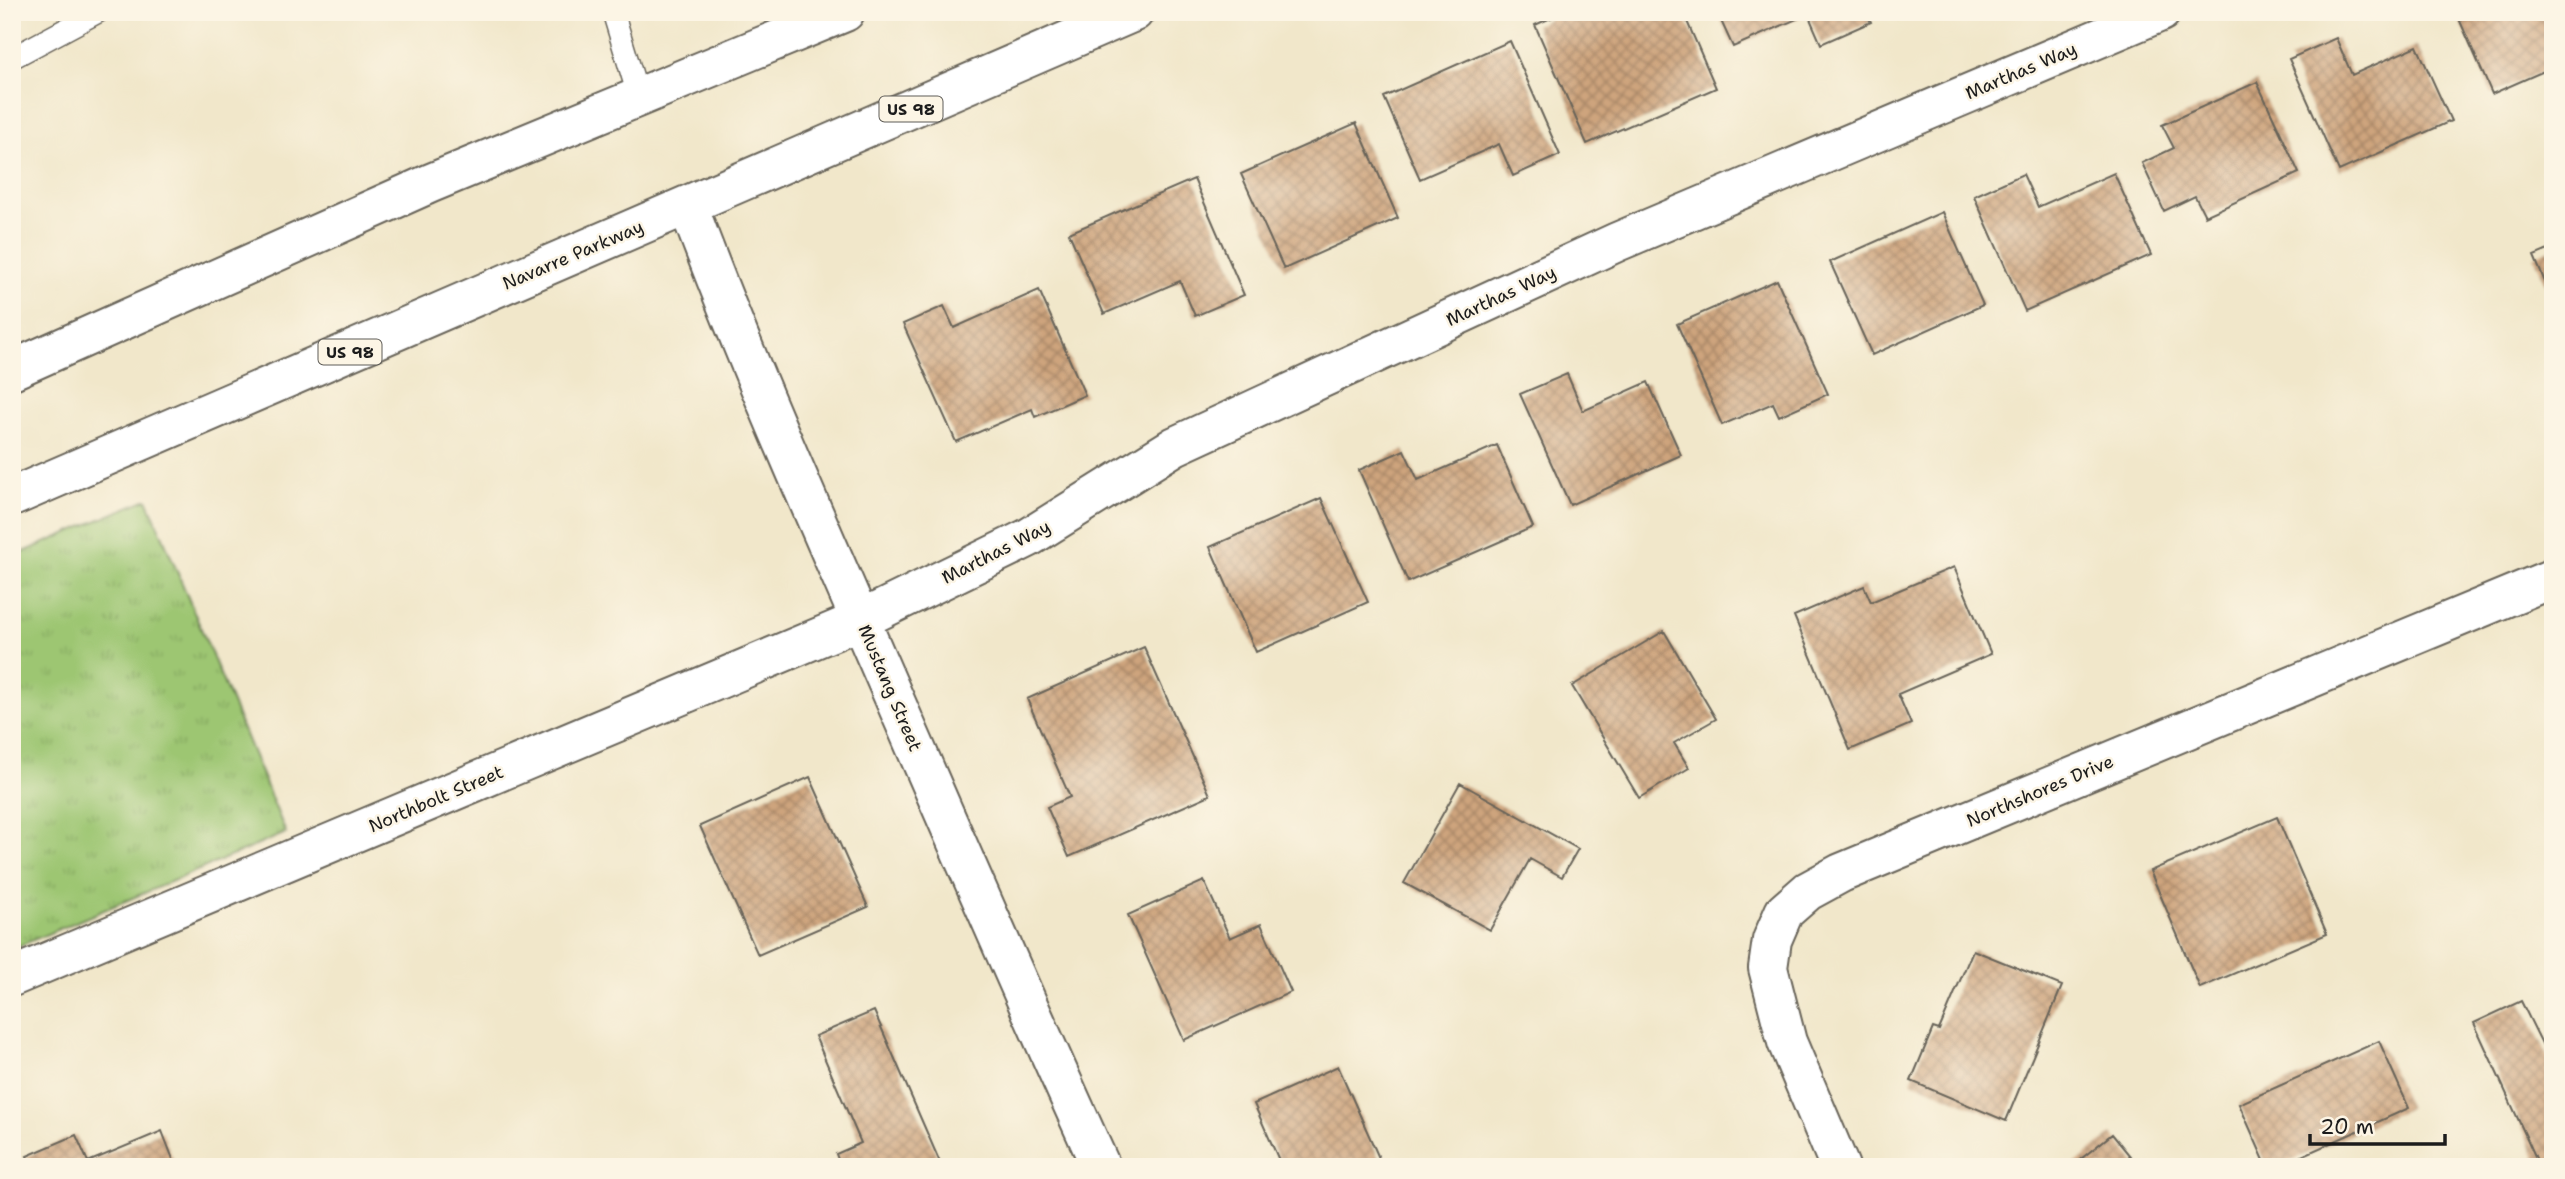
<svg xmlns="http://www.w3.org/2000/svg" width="2565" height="1179" viewBox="0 0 2565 1179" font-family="'Shantell Sans',sans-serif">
	<defs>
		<pattern id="grass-tufts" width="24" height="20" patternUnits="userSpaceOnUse" patternTransform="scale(1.75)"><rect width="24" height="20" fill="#9dc672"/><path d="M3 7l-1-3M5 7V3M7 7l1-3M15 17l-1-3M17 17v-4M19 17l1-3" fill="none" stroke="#87aa62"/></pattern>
		<pattern id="building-cross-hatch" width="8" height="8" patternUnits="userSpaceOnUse" patternTransform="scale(1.75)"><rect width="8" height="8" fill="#cea47d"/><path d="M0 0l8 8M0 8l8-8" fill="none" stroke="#a68566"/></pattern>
	</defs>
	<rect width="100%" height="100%" fill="#fcf5e5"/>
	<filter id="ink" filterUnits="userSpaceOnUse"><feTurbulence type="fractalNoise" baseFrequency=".0143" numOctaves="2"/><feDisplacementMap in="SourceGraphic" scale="14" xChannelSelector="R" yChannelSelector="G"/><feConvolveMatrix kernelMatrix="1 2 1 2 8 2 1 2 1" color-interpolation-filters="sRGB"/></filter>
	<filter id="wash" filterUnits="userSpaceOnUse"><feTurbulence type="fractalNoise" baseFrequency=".00686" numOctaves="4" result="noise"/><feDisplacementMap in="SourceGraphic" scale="28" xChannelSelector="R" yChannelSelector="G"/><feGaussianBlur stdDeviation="1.57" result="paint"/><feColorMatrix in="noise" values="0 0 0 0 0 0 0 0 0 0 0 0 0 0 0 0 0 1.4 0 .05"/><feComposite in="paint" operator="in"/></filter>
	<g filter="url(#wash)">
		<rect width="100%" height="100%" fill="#f1e7ca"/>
		<path fill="url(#grass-tufts)" stroke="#5c7147" stroke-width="2" d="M147 499 286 833 12 949V557Z"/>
		<g id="blocks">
			<path fill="url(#building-cross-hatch)" d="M1564 12H1683L1716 88 1587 144 1535 25Z
				M1717 12H1866L1871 22 1821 44 1808 14 1733 47Z
				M2456 12H2553V67L2492 94Z
				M2336 38 2352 75 2417 46 2451 121 2339 171 2289 59Z
				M1510 41 1560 155 1513 176 1499 144 1420 179 1384 97Z
				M2257 82 2299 173 2205 216 2195 196 2164 211 2142 163 2174 148 2162 125Z
				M1356 123 1398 218 1284 269 1241 174Z
				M2114 173 2151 255 2025 311 1974 196 2023 174 2038 207Z
				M1194 179 1244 295 1195 316 1180 281 1104 314 1069 233Z
				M1942 212 1983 305 1872 355 1830 262Z
				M2553 248V301L2534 256Z
				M1777 280 1828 394 1779 416 1773 403 1722 425 1677 324Z
				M1039 290 1085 395 1035 417 1032 409 956 442 903 324 944 306 954 328Z
				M1567 374 1583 411 1648 382 1681 455 1570 505 1520 394Z
				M1497 445 1533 527 1408 582 1359 470 1404 450 1418 480Z
				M1321 498 1368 602 1256 652 1210 547Z
				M1954 567 1991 654 1898 694 1911 724 1850 750 1794 616 1864 586 1871 602Z
				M1664 631 1716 719 1674 743 1689 768 1639 798 1572 686Z
				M1144 647 1210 795 1069 857 1047 807 1070 797 1027 699Z
				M810 777 868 907 758 955 700 826Z
				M1460 783 1578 849 1562 877 1530 859 1490 930 1404 883Z
				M2277 817 2327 934 2200 988 2150 871Z
				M1204 881 1230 938 1261 924 1291 992 1184 1040 1128 915Z
				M1973 950 2062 986 2006 1121 1911 1081 1933 1028 1939 1030Z
				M2521 1001 2553 1066V1165L2549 1167H2540L2474 1023Z
				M874 1011 942 1167H841L836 1154 861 1143 815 1036Z
				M2379 1041 2409 1108 2277 1167H2267L2239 1104Z
				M1338 1066 1383 1167H1282L1254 1104Z
				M162 1131 176 1167H32L27 1156 76 1135 88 1162Z
				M2112 1134 2139 1167H2071Z"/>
		</g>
	</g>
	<g filter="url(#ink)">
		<use href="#blocks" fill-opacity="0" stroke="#676359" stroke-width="2"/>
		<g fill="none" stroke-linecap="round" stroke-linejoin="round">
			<defs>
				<path id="service" d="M613 12 639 98
					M12 58 98 12"/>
				<path id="minor" d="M688 206C745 359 812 509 877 659 951 829 1024 999 1101 1167
					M12 977 860 620 1028 538 1175 446 1617 242 2161 12
					M1840 1167 1787 1042 1768 968 1772 940 1784 912 1808 891 1841 873 2553 578"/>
				<path id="trunk" d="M12 370 431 183 845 12
					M12 497 1134 12"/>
			</defs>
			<use href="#service" stroke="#676359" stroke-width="24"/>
			<use href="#minor" stroke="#676359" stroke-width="42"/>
			<use href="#trunk" stroke="#676359" stroke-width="42"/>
			<use href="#service" stroke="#fff" stroke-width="21"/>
			<use href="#minor" stroke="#fff" stroke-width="38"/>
			<use href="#trunk" stroke="#fff" stroke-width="38"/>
		</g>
	</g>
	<g text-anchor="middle" stroke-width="5" stroke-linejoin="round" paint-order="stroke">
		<g fill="#fcf5e5" stroke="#5f5d58" stroke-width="2">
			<rect x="879.5" y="96.5" width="63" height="25" rx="5"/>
			<rect x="318.5" y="339.5" width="63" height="25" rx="5"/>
		</g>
		<g font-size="16" font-weight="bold" fill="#1c1c1c">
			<text x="911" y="115">US 98</text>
			<text x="350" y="358">US 98</text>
		</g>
		<g font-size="18" fill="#1c1c1c" stroke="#fcf5e5">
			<text transform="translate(2021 71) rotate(-23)" y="6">Marthas Way</text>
			<text transform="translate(573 255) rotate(-23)" y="6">Navarre Parkway</text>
			<text transform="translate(1501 296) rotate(-25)" y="6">Marthas Way</text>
			<text transform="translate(996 552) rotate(-27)" y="6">Marthas Way</text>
			<text transform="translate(890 688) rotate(67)" y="6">Mustang Street</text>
			<text transform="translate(2040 791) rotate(-23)" y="6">Northshores Drive</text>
			<text transform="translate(436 799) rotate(-23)" y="6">Northbolt Street</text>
		</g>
	</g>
	<rect width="2565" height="1179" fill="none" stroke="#fcf5e5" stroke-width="42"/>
	<path d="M2310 1134v10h135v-10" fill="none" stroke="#1c1c1c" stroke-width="3.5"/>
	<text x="2320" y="1134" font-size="21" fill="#1c1c1c" stroke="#fcf5e5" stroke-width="5" paint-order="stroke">20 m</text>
</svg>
